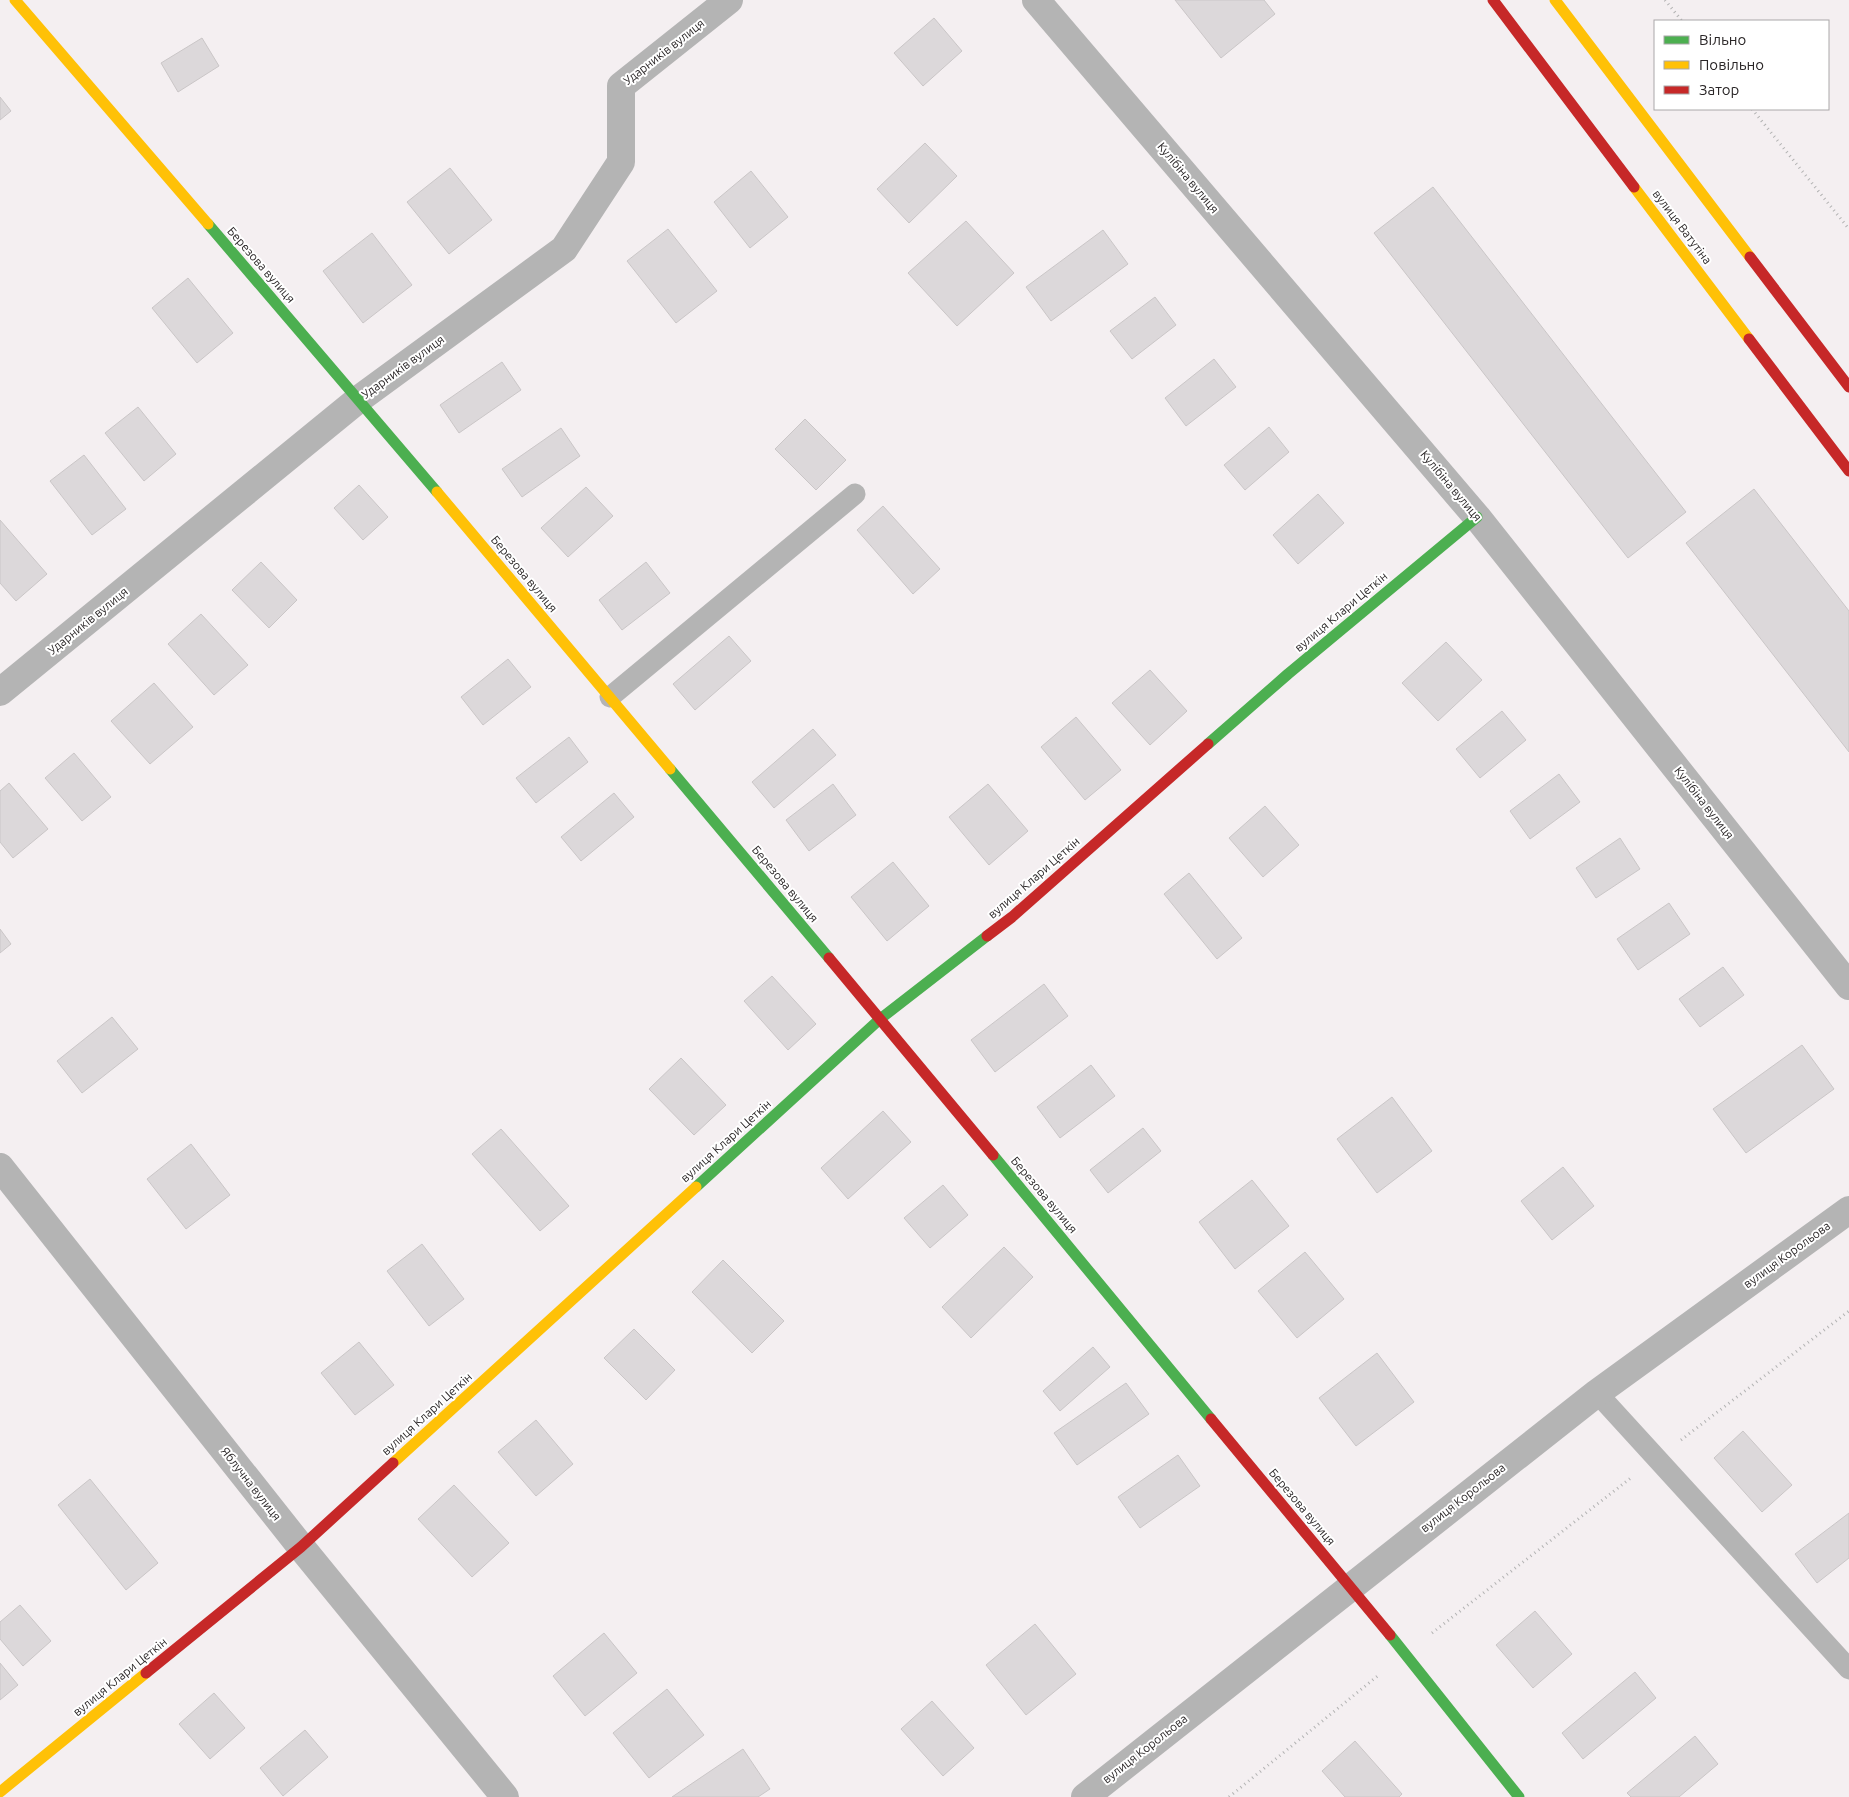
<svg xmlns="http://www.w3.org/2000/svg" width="1849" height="1797" viewBox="0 0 1849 1797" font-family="Ubuntu,sans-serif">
	<rect width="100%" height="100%" fill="#f4eff1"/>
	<path fill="#dcd8da" stroke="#cac6c7" d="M1175 0H1264L1275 14 1221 58Z
		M934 18 962 51 923 86 894 53Z
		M202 38 219 66 178 92 161 63Z
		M0 97 11 111 0 120Z
		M925 143 957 176 909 223 877 189Z
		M450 168 492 220 449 254 407 202Z
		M751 171 788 217 750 248 714 202Z
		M1433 187 1686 512 1628 558 1374 233Z
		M966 221 1014 273 957 326 908 273Z
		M668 229 717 291 676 323 627 261Z
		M1103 230 1128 264 1051 321 1026 287Z
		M372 233 412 285 363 323 323 271Z
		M188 278 233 333 197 363 152 308Z
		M1155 297 1176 325 1132 359 1110 331Z
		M1214 359 1236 387 1186 426 1165 398Z
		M502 362 521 390 459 433 440 405Z
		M138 407 176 454 144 481 105 433Z
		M805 419 846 460 816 490 775 449Z
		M1269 427 1289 452 1245 490 1224 465Z
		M561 428 580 456 522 497 502 469Z
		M84 455 126 509 92 535 50 481Z
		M359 485 388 517 363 540 334 508Z
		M586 487 613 516 568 557 541 528Z
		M1754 489 1849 611V752L1686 543Z
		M1318 494 1344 523 1298 564 1273 535Z
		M883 506 940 569 913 594 857 530Z
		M0 520 47 574 16 601 0 583Z
		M261 562 297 600 269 628 232 590Z
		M646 562 670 593 622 630 599 600Z
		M201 614 248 665 214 695 168 644Z
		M729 636 751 661 695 710 673 684Z
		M1446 642 1482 680 1438 721 1402 683Z
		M508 659 531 687 483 725 461 697Z
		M1150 670 1187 711 1150 745 1112 703Z
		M154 683 193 727 150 764 111 721Z
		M1502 711 1526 740 1480 778 1456 749Z
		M1076 717 1121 770 1085 800 1041 747Z
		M813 729 836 755 774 808 752 782Z
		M569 737 588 762 536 803 516 778Z
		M74 753 111 797 82 821 45 778Z
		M1559 774 1580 802 1530 839 1510 811Z
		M9 783 48 829 13 858 0 842V791Z
		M833 784 856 815 809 851 786 820Z
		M988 784 1028 831 989 865 949 817Z
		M614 793 634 817 581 861 561 837Z
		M1265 806 1299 845 1263 877 1229 838Z
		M1620 838 1640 869 1596 898 1576 868Z
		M893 862 929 906 887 941 851 897Z
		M1189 873 1242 938 1217 959 1164 894Z
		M1669 903 1690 934 1638 970 1617 939Z
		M0 929 11 944 0 953Z
		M1723 967 1744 995 1700 1027 1679 999Z
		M772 976 816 1024 788 1050 744 1001Z
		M1044 984 1068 1016 995 1072 971 1040Z
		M112 1017 138 1049 82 1093 57 1061Z
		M1802 1045 1834 1089 1746 1153 1713 1109Z
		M681 1058 726 1105 694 1135 649 1089Z
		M1091 1065 1115 1096 1060 1138 1037 1107Z
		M1392 1097 1432 1151 1377 1193 1337 1139Z
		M883 1111 911 1142 848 1199 821 1168Z
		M1143 1128 1161 1151 1108 1193 1090 1170Z
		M501 1129 569 1206 540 1231 472 1154Z
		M191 1144 230 1195 186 1229 147 1179Z
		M1563 1167 1594 1206 1552 1240 1521 1201Z
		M1252 1180 1289 1226 1235 1269 1199 1222Z
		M943 1185 968 1215 930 1248 904 1218Z
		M422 1244 464 1299 429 1326 387 1271Z
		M1004 1247 1033 1277 971 1338 942 1307Z
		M1305 1252 1344 1299 1297 1338 1258 1291Z
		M723 1260 784 1321 752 1353 692 1292Z
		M634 1329 675 1370 646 1400 604 1358Z
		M359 1342 394 1385 355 1415 321 1373Z
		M1093 1347 1110 1367 1060 1411 1043 1391Z
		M1377 1353 1414 1402 1356 1446 1319 1398Z
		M1126 1383 1149 1414 1077 1465 1054 1433Z
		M536 1420 573 1464 536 1496 498 1452Z
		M1743 1431 1792 1485 1762 1512 1714 1458Z
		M1178 1455 1200 1486 1140 1528 1118 1497Z
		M90 1479 158 1563 126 1590 58 1505Z
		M454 1485 509 1543 472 1577 418 1519Z
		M1849 1513V1558L1817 1583 1795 1554Z
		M20 1605 51 1641 23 1666 0 1639V1622Z
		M1535 1611 1572 1654 1533 1688 1496 1645Z
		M1035 1624 1076 1674 1026 1715 986 1665Z
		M604 1633 637 1673 585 1716 553 1676Z
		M0 1663 18 1685 0 1700Z
		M1635 1672 1656 1698 1583 1759 1562 1733Z
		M667 1689 704 1735 649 1778 613 1733Z
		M214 1693 245 1728 210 1759 179 1724Z
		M932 1701 974 1748 943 1776 901 1729Z
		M305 1730 328 1757 283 1796 260 1768Z
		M1695 1736 1718 1764 1679 1797H1631L1627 1793Z
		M1355 1741 1402 1794 1399 1797H1345L1322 1771Z
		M743 1749 770 1789 758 1797H672Z"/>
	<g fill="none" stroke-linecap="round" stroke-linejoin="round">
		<path stroke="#b3b3b3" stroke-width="3" stroke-dasharray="1 4" stroke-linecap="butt" d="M1665 0 1682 21
			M1752 109 1849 229
			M1681 1440 1849 1311
			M1432 1633 1632 1477
			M1229 1797 1380 1674"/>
		<path stroke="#b4b4b4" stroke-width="21" d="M610 697 855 494
			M1597 1393 1849 1669"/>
		<path stroke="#b4b4b4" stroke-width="28" d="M1036 0 1477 517 1849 986
			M0 692 359 399 564 249 621 162V86L729 0
			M0 1167 301 1547 505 1797
			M1085 1797 1597 1393 1849 1210"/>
		<path stroke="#4caf50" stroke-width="11" d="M208 224 437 492
			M1208 744 1288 674 1477 517
			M670 769 829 958
			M993 1155 1211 1419
			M696 1187 880 1019 987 936
			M1390 1635 1519 1797"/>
		<path stroke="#ffc107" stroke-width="11" d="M15 0 208 224
			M1555 0 1750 257
			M1634 187 1749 339
			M437 492 670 769
			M393 1463 696 1187
			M0 1792 146 1673"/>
		<path stroke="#c62828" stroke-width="11" d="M1493 0 1634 187
			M1750 257 1849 387
			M1749 339 1849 471
			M987 936 1012 917 1208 744
			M829 958 993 1155
			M1211 1419 1390 1635
			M146 1673 301 1547 393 1463"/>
	</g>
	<g text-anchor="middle" stroke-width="4" stroke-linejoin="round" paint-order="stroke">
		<g font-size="12" fill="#2a2627" stroke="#fff">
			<text transform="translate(664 52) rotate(-38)" y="4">Ударників вулиця</text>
			<text transform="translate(1188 178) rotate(50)" y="4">Кулібіна вулиця</text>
			<text transform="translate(1682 227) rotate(53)" y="4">вулиця Ватутіна</text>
			<text transform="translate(261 265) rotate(49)" y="4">Березова вулиця</text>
			<text transform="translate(403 367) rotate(-36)" y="4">Ударників вулиця</text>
			<text transform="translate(1451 486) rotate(50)" y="4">Кулібіна вулиця</text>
			<text transform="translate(524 574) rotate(50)" y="4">Березова вулиця</text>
			<text transform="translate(1341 612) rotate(-40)" y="4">вулиця Клари Цеткін</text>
			<text transform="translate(88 621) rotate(-39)" y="4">Ударників вулиця</text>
			<text transform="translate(1704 803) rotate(52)" y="4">Кулібіна вулиця</text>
			<text transform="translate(1034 878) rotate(-41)" y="4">вулиця Клари Цеткін</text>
			<text transform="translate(785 884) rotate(50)" y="4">Березова вулиця</text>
			<text transform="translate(726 1141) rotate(-42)" y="4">вулиця Клари Цеткін</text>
			<text transform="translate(1044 1195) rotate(50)" y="4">Березова вулиця</text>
			<text transform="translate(1787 1255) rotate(-36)" y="4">вулиця Корольова</text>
			<text transform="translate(427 1414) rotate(-42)" y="4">вулиця Клари Цеткін</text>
			<text transform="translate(251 1484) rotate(52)" y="4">Яблучна вулиця</text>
			<text transform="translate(1463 1498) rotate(-38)" y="4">вулиця Корольова</text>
			<text transform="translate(1302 1507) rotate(50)" y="4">Березова вулиця</text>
			<text transform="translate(120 1677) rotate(-39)" y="4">вулиця Клари Цеткін</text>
			<text transform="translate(1145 1749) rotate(-38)" y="4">вулиця Корольова</text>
		</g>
	</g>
	<rect x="1654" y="20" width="175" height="90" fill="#ffffff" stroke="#aaa8a9"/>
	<rect x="1664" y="36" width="25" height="8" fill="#4caf50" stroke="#aaa8a9"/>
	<text x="1699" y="45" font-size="15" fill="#2a2627">Вільно</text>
	<rect x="1664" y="61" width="25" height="8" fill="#ffc107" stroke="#aaa8a9"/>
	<text x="1699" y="70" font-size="15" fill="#2a2627">Повільно</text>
	<rect x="1664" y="86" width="25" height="8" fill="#c62828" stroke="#aaa8a9"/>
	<text x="1699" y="95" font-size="15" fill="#2a2627">Затор</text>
</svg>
